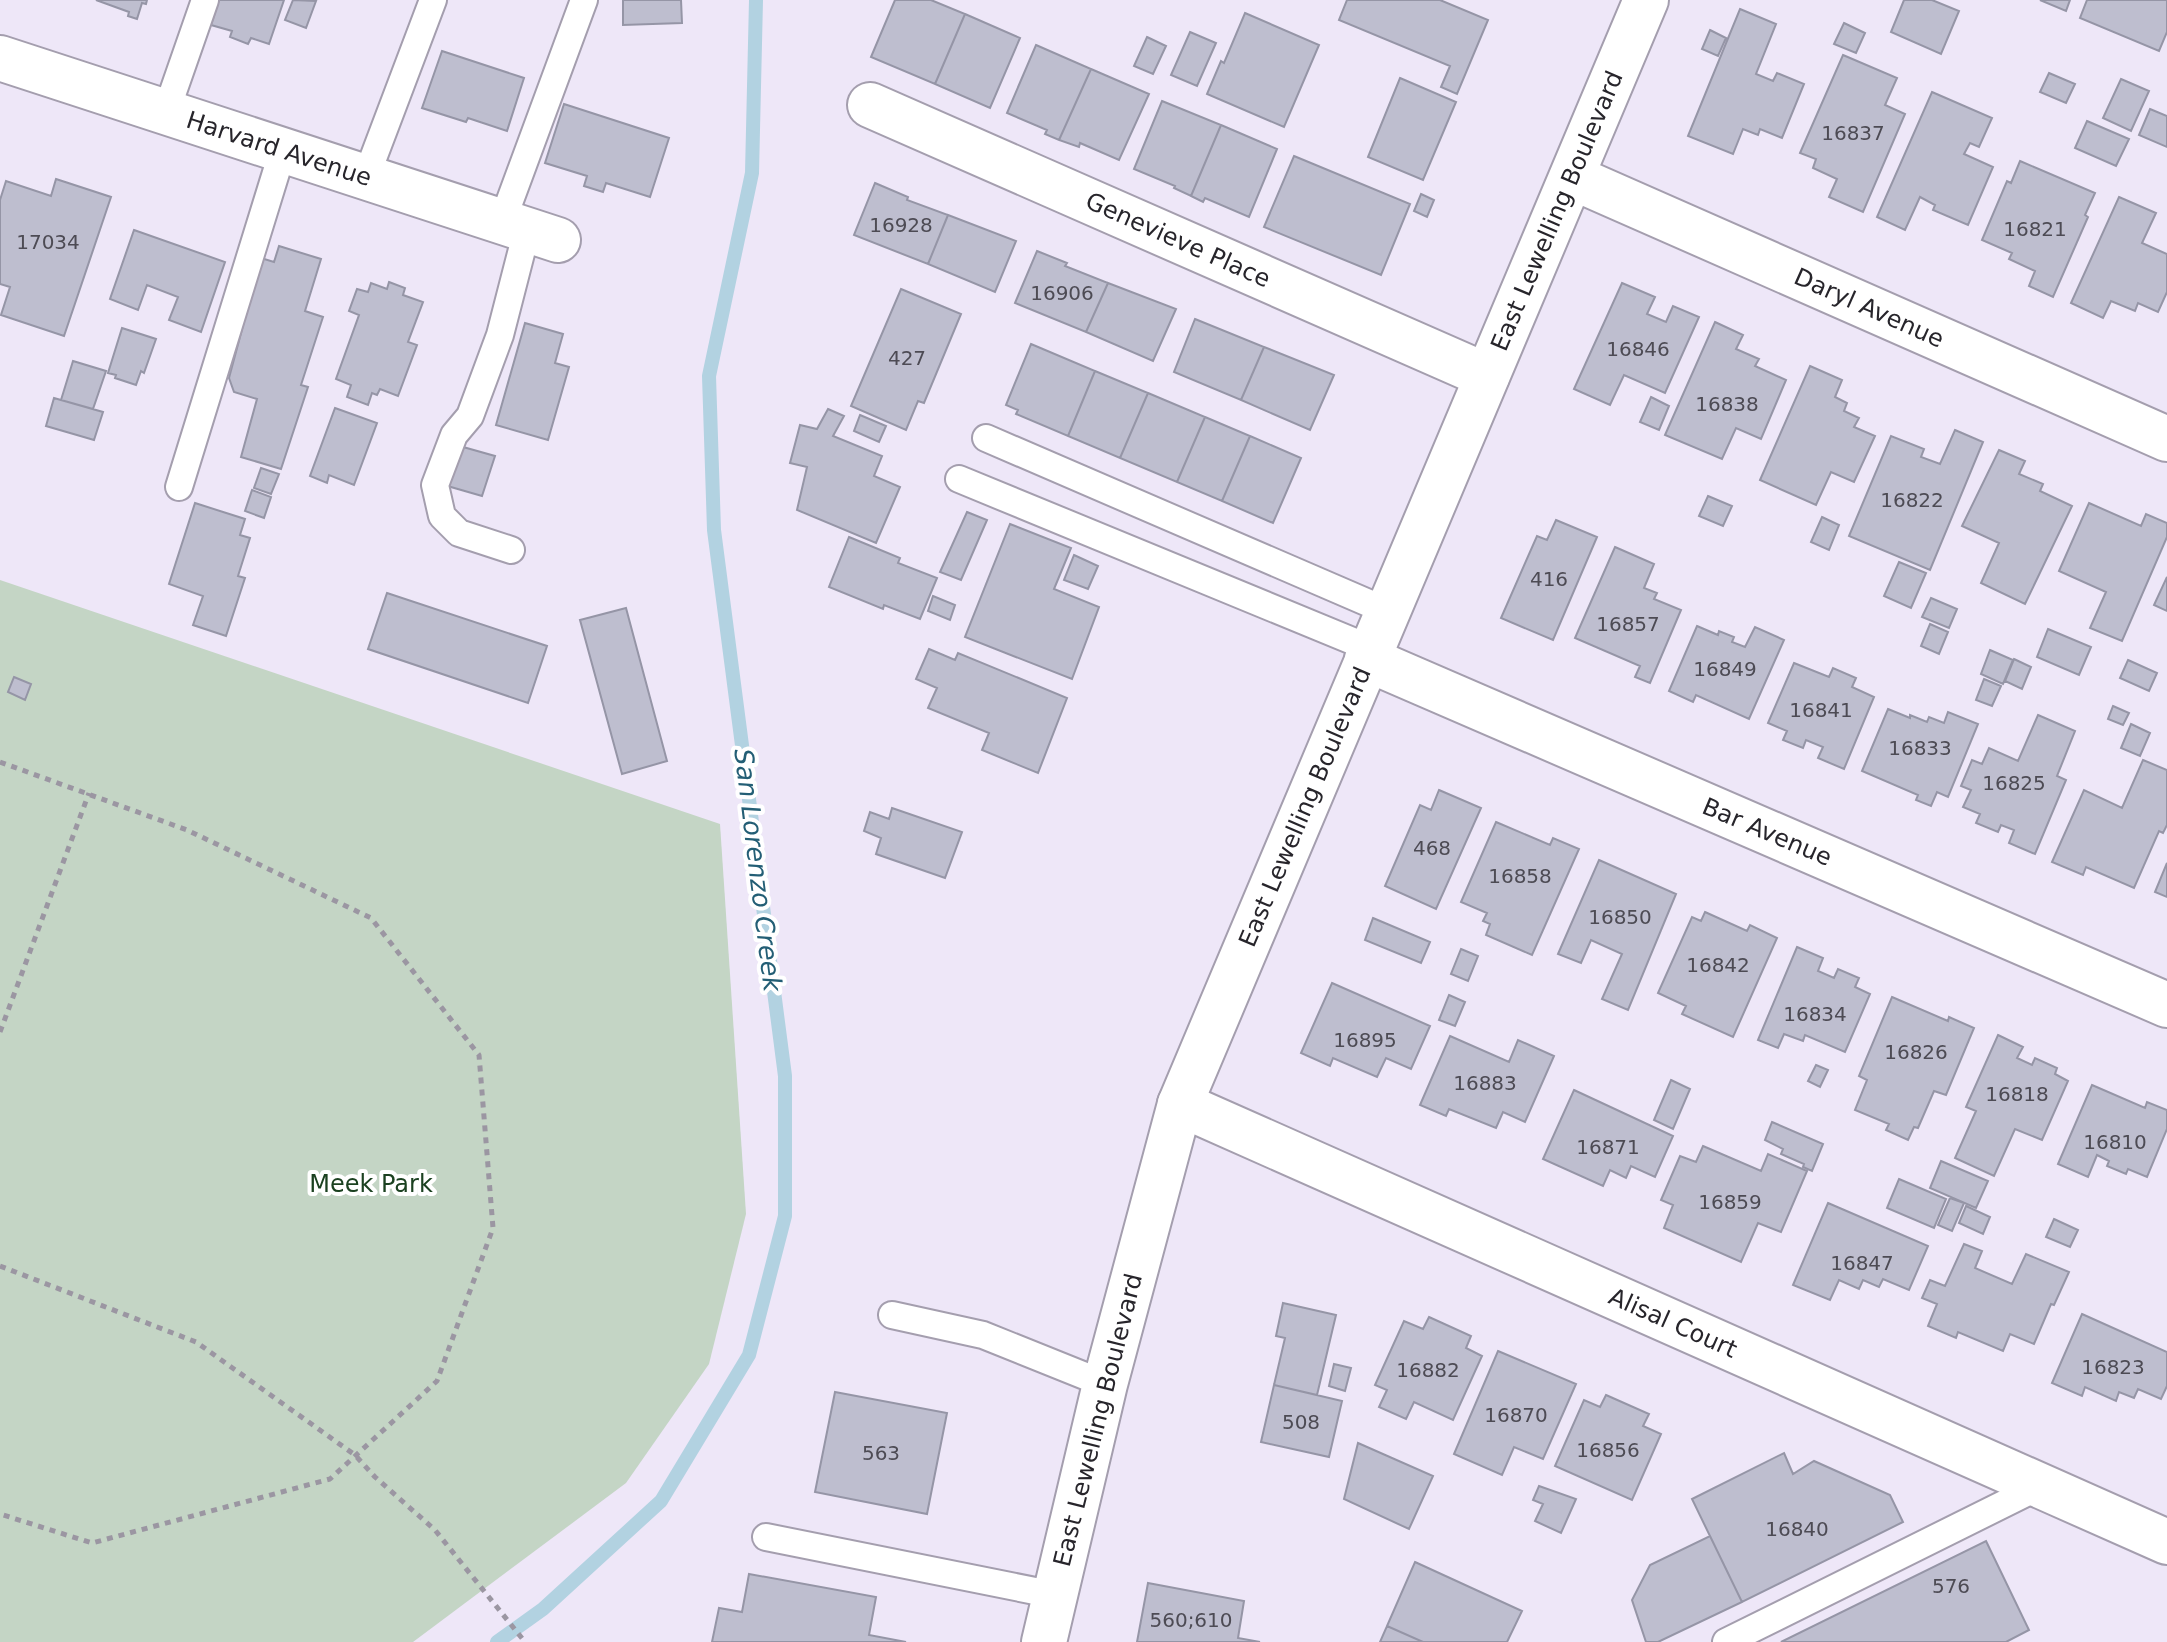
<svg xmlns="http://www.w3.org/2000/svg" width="2167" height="1642" viewBox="0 0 2167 1642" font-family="'DejaVu Sans',sans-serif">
	<rect width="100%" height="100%" fill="#eee7f8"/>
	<path fill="#c4d5c5" d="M0 580 720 824 746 1214 709 1364 626 1483 413 1642H0Z"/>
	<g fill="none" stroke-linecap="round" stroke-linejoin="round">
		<path stroke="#b2d2e1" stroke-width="14" d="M497 1642 543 1609 661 1501 749 1355 785 1216V1076L714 530 709 376 752 173 756 0"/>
	</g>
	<path fill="#bebecf" stroke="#9595a6" stroke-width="2" d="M96 0H147L146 4 142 3 137 19 128 16 129 12Z
		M219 0H284L269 44 251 38 248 44 230 37 232 31 211 25Z
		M293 0 316 1 306 28 285 20Z
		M623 0H681L682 23 623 25Z
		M895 0H931L965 14 935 84 871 57Z
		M1347 0H1440L1488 20 1457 94 1441 87 1450 66 1339 20Z
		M1904 0H1932L1959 11 1941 54 1891 32Z
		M2040 0H2070L2066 11Z
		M2087 0H2167V32L2159 51 2080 18Z
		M1740 9 1776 24 1756 74 1773 81 1777 73 1804 84 1782 138 1760 129 1758 135 1743 129 1733 154 1688 136Z
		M1245 13 1319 45 1284 127 1207 94 1221 61 1224 63Z
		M965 14 1020 38 990 108 935 84Z
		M1844 23 1865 33 1856 53 1834 44Z
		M1710 30 1726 38 1718 56 1702 49Z
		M1190 32 1216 43 1197 86 1171 75Z
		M1147 37 1166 46 1153 74 1134 66Z
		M1036 45 1091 69 1059 140 1045 134 1047 130 1007 113Z
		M442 51 524 78 507 131 468 118 466 122 422 108Z
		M1843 55 1897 78 1885 105 1905 114 1863 212 1829 197 1837 179 1813 168 1816 159 1800 153Z
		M1091 69 1149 94 1119 160 1080 143 1079 147 1059 140Z
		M2049 73 2075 84 2066 103 2040 92Z
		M1400 78 1456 102 1423 180 1368 157Z
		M2121 79 2149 91 2131 131 2103 118Z
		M1932 92 1992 118 1979 147 1970 143 1964 154 1993 167 1968 225 1933 210 1935 205 1920 197 1905 230 1877 217Z
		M1162 101 1221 125 1191 196 1174 188 1175 186 1134 169Z
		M564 104 669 138 650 197 606 183 603 192 584 186 587 176 545 163Z
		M2150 109 2167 116V147L2139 135Z
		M2087 121 2129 139 2116 166 2075 148Z
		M1221 125 1277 149 1249 217 1205 198 1203 202 1191 196Z
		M1294 156 1410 204 1381 275 1264 227Z
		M2020 161 2095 193 2085 215 2088 217 2053 297 2029 286 2035 271 2009 259 2012 253 1982 240 2007 181 2011 183Z
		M56 179 111 197 64 336 1 315 10 287 0 284V200L6 181 51 196Z
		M875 183 908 197 907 200 948 215 928 264 854 235Z
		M1421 194 1434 200 1427 217 1414 211Z
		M2119 197 2156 213 2142 243 2167 254V292L2158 312 2138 303 2135 311 2111 301 2103 318 2071 303Z
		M948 215 1016 241 995 292 928 264Z
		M134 230 225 262 201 332 169 320 178 297 147 285 138 310 110 299Z
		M279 246 321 259 305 311 323 317 301 385 308 387 281 469 241 457 257 399 234 392 229 378 261 258 274 262Z
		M1037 251 1067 263 1065 266 1108 283 1086 332 1015 303Z
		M389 282 405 288 403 295 423 302 408 342 417 345 398 396 380 389 377 395 372 393 368 405 347 397 351 385 336 379 359 315 349 311 357 289 368 292 371 283 387 289Z
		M1108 283 1176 309 1153 361 1086 332Z
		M1622 283 1655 297 1647 314 1666 322 1673 306 1699 317 1665 393 1624 375 1610 405 1574 389Z
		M901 289 961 314 924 403 918 401 906 430 851 406Z
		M1195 319 1264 347 1241 400 1174 372Z
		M1715 322 1743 335 1736 349 1759 359 1755 366 1786 380 1761 439 1736 428 1722 459 1665 435Z
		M525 323 563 334 555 363 569 367 548 440 496 425Z
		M122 328 156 339 144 373 141 371 136 385 115 378 116 375 108 373Z
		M1031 344 1095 371 1068 436 1016 414 1018 410 1006 405Z
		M1264 347 1334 375 1310 430 1241 400Z
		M73 361 106 371 93 409 61 400Z
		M1810 366 1842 380 1835 397 1847 403 1844 411 1859 418 1854 427 1875 436 1854 482 1831 472 1816 505 1760 480Z
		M1095 371 1148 393 1120 458 1068 436Z
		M1148 393 1205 417 1177 482 1120 458Z
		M1651 397 1669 406 1659 430 1640 422Z
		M54 398 103 412 94 440 46 426Z
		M335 408 377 423 354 485 329 475 327 483 310 476Z
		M828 409 844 416 833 436 882 456 874 476 900 487 876 543 797 510 807 467 790 463 800 425 817 429Z
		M860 415 886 426 879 442 854 431Z
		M1205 417 1250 436 1222 501 1177 482Z
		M1955 430 1983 442 1930 570 1849 536 1891 436 1924 449 1921 457 1940 464Z
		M1250 436 1301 458 1273 523 1222 501Z
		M456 445 495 456 482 496 444 485Z
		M1999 450 2025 461 2019 474 2043 484 2040 491 2072 506 2025 604 1981 583 1999 543 1962 526Z
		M261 468 279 474 271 494 254 488Z
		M252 490 271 497 264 518 245 511Z
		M1708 496 1732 506 1723 526 1699 516Z
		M195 503 245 519 240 535 250 538 238 576 245 578 226 636 193 625 203 596 169 584Z
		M2089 503 2141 526 2146 514 2167 523V537L2122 641 2090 628 2106 592 2059 571Z
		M967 512 987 520 961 580 940 572Z
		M1822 517 1839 525 1829 550 1811 542Z
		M1556 520 1597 537 1553 640 1501 618 1537 536 1547 540Z
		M1010 524 1071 548 1054 589 1099 607 1072 679 965 637Z
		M849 537 900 558 898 563 937 578 920 619 884 605 883 609 829 587Z
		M1615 547 1654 564 1644 588 1657 593 1654 599 1681 610 1650 683 1635 677 1640 666 1575 638Z
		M1074 555 1098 566 1088 589 1064 580Z
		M1899 562 1926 573 1911 608 1884 596Z
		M2167 577V611L2154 605Z
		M387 593 547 646 528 703 368 649Z
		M933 596 955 605 950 620 928 611Z
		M1931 598 1957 609 1949 628 1922 617Z
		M626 608 667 761 622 774 580 620Z
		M1930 624 1948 632 1939 654 1921 646Z
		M1697 626 1718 635 1719 631 1734 637 1732 642 1745 647 1755 627 1784 640 1749 719 1696 695 1693 702 1669 691Z
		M2048 629 2091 647 2079 675 2037 657Z
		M929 649 955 660 958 653 1067 698 1038 773 982 750 989 733 928 708 937 688 916 679Z
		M1990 650 2013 660 2003 684 1981 674Z
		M2014 659 2031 667 2022 689 2005 681Z
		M2128 660 2157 673 2149 691 2120 678Z
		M1794 663 1829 677 1833 668 1856 678 1852 687 1874 697 1844 769 1818 758 1823 747 1806 740 1803 748 1783 740 1787 731 1768 723Z
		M14 677 31 684 25 700 8 692Z
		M1984 679 2001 686 1992 706 1976 700Z
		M2113 706 2129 713 2123 725 2108 719Z
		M1888 709 1910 718V715L1927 722 1929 717 1944 723 1948 712 1978 724 1948 797 1937 792 1931 806 1916 800 1918 795 1862 771Z
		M2038 715 2075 731 2057 776 2066 780 2035 854 2009 843 2014 830 2001 825 1998 832 1976 823 1980 814 1963 807 1971 790 1961 786 1972 760 1982 764 1989 748 2018 761Z
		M2131 724 2150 733 2140 756 2121 748Z
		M2143 760 2167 770V825L2163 833 2159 831 2134 888 2086 867 2083 875 2052 862 2084 790 2122 808Z
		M1439 790 1481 808 1436 909 1385 886 1420 805 1431 810Z
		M892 808 962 832 945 878 876 854 881 838 864 831 870 812 889 819Z
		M1496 822 1550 845 1553 838 1579 849 1532 955 1486 935 1490 924 1483 921 1487 913 1461 902Z
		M1599 860 1676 894 1628 1010 1602 999 1622 954 1591 940 1581 963 1558 954Z
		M2167 863V897L2155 892Z
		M1705 912 1747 931 1750 925 1777 938 1733 1037 1682 1014 1686 1006 1658 993 1692 917 1701 921Z
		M1373 918 1430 942 1421 963 1365 940Z
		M1797 947 1823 958 1818 971 1834 978 1838 969 1859 978 1855 987 1870 994 1845 1052 1805 1035 1803 1041 1784 1034 1778 1048 1758 1040Z
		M1461 949 1478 956 1468 981 1451 974Z
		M1332 983 1430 1026 1411 1069 1386 1058 1377 1077 1333 1058 1330 1066 1301 1053Z
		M1449 995 1465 1002 1455 1026 1439 1020Z
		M1892 997 1948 1021 1949 1017 1974 1028 1946 1095 1934 1091 1918 1128 1914 1127 1908 1140 1886 1130 1889 1124 1855 1110 1867 1080 1859 1076Z
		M1998 1035 2023 1047 2017 1058 2032 1065 2035 1058 2057 1068 2055 1074 2068 1081 2042 1140 2015 1129 1994 1176 1955 1158 1976 1111 1966 1107Z
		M1450 1036 1509 1062 1518 1040 1554 1056 1525 1122 1503 1112 1496 1128 1449 1109 1446 1116 1420 1105Z
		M1816 1065 1828 1070 1820 1087 1808 1081Z
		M1671 1080 1690 1089 1673 1129 1654 1120Z
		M2092 1085 2145 1108 2147 1102 2167 1110V1129L2147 1177 2128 1169 2126 1174 2107 1166 2109 1161 2097 1155 2088 1177 2058 1164Z
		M1574 1090 1673 1136 1655 1177 1631 1166 1626 1178 1610 1170 1603 1186 1543 1159Z
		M1772 1122 1823 1144 1812 1171 1803 1167 1804 1164 1781 1154 1783 1149 1765 1140Z
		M1703 1146 1761 1171 1768 1154 1807 1171 1781 1232 1758 1223 1741 1262 1664 1228 1673 1205 1661 1200 1680 1156 1696 1162Z
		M1941 1161 1988 1181 1976 1208 1930 1188Z
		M1899 1179 1946 1199 1934 1228 1887 1208Z
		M1950 1198 1964 1203 1952 1231 1938 1225Z
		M1828 1203 1928 1246 1909 1290 1883 1279 1879 1287 1863 1280 1859 1289 1839 1280 1830 1300 1793 1285Z
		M1966 1206 1990 1217 1983 1234 1959 1223Z
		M2054 1219 2078 1230 2070 1247 2046 1237Z
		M1964 1244 1982 1251 1975 1268 2012 1284 2026 1254 2069 1272 2054 1305 2051 1304 2034 1344 2010 1334 2003 1351 1958 1332 1956 1338 1928 1326 1937 1304 1922 1298 1930 1280 1945 1286Z
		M1283 1303 1336 1315 1317 1395 1274 1385 1285 1338 1276 1336Z
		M2082 1314 2167 1352V1386L2161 1399 2138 1389 2134 1398 2119 1392 2116 1401 2085 1387 2082 1396 2052 1383Z
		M1429 1317 1471 1336 1466 1348 1482 1356 1453 1420 1414 1402 1406 1419 1379 1407 1387 1390 1375 1385 1404 1321 1423 1329Z
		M1498 1351 1576 1384 1543 1459 1514 1447 1502 1475 1454 1454Z
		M1334 1364 1351 1368 1345 1391 1329 1386Z
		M1274 1385 1342 1401 1329 1457 1261 1442Z
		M835 1392 947 1413 927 1514 815 1492Z
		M1606 1395 1649 1414 1643 1426 1661 1434 1632 1500 1555 1466 1584 1400 1600 1407Z
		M1358 1443 1433 1476 1409 1529 1344 1499Z
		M1784 1453 1793 1474 1814 1461 1890 1495 1903 1522 1742 1602 1692 1499Z
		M1539 1486 1576 1499 1561 1533 1535 1521 1543 1504 1533 1500Z
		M1710 1536 1742 1602 1658 1642H1646L1632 1600 1650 1565Z
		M1986 1541 2029 1630 2006 1642H1781Z
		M1415 1562 1522 1611 1507 1642H1423L1387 1626Z
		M749 1574 876 1597 869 1635 906 1642H712L719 1608 742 1612Z
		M1148 1583 1244 1601 1238 1638 1260 1642H1137Z
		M1387 1626 1423 1642H1380Z"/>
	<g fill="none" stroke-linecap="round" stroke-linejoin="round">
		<defs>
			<path id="lane" d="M166 112 205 0
				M366 177 433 0
				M502 222 584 0
				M986 438 1387 611
				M959 479 1372 649
				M179 487 283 150
				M511 550 459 533 442 516 435 485 454 435 470 416 500 335 527 230
				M892 1315 983 1335 1105 1384
				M766 1537 1055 1595
				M1726 1642 2040 1486"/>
			<path id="street" d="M0 58 558 240
				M870 105 1487 376
				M1572 177 2167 439
				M1367 659 2167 1005
				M1180 1104 2167 1542"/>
			<path id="secondary" d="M1044 1642 1105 1384 1180 1104 1646 0"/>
		</defs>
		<use href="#lane" stroke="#a49eae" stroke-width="30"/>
		<use href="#street" stroke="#a49eae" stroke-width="48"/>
		<use href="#secondary" stroke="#a49eae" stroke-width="48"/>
		<path stroke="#9b96a2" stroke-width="5" stroke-dasharray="6 6" stroke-linecap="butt" d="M0 762 187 830 371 918 479 1055 493 1228 437 1381 330 1479 92 1543 0 1514
			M0 1032 89 793
			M0 1266 196 1342 355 1455 375 1477 435 1530 525 1642"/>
		<use href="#lane" stroke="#fff" stroke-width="26"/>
		<use href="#street" stroke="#fff" stroke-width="44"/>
		<use href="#secondary" stroke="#fff" stroke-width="44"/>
	</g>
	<g text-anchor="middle" stroke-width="8" stroke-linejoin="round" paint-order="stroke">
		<g font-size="20" fill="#4d4b54">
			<text x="1853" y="140">16837</text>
			<text x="901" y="232">16928</text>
			<text x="2035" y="236">16821</text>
			<text x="48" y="249">17034</text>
			<text x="1062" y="300">16906</text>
			<text x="1638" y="356">16846</text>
			<text x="907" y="365">427</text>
			<text x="1727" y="411">16838</text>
			<text x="1912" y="507">16822</text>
			<text x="1549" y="586">416</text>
			<text x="1628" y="631">16857</text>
			<text x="1725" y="676">16849</text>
			<text x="1821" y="717">16841</text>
			<text x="1920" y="755">16833</text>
			<text x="2014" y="790">16825</text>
			<text x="1432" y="855">468</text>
			<text x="1520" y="883">16858</text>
			<text x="1620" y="924">16850</text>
			<text x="1718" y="972">16842</text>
			<text x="1815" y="1021">16834</text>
			<text x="1365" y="1047">16895</text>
			<text x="1916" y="1059">16826</text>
			<text x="1485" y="1090">16883</text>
			<text x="2017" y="1101">16818</text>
			<text x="2115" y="1149">16810</text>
			<text x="1608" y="1154">16871</text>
			<text x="1730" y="1209">16859</text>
			<text x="1862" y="1270">16847</text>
			<text x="2113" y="1374">16823</text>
			<text x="1428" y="1377">16882</text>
			<text x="1516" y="1422">16870</text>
			<text x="1301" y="1429">508</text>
			<text x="1608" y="1457">16856</text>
			<text x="881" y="1460">563</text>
			<text x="1797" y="1536">16840</text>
			<text x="1951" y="1593">576</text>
			<text x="1191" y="1627">560;610</text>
		</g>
		<g font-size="24" fill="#27252b" stroke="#fff">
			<text transform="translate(279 149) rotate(18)" y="8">Harvard Avenue</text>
			<text transform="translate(1557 211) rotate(-67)" y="8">East Lewelling Boulevard</text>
			<text transform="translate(1178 240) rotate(24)" y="8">Genevieve Place</text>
			<text transform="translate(1869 308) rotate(24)" y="8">Daryl Avenue</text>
			<text transform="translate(1305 807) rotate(-67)" y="8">East Lewelling Boulevard</text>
			<text transform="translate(1767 832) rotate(23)" y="8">Bar Avenue</text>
			<text transform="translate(1673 1323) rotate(24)" y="8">Alisal Court</text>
			<text transform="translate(1098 1420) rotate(-76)" y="8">East Lewelling Boulevard</text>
		</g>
		<g font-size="24" fill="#1b4120" stroke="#fff">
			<text x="371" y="1192">Meek Park</text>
		</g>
		<g font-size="26" font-style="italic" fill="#235e75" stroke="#fff">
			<text transform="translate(758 870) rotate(83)" y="9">San Lorenzo Creek</text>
		</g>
	</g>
</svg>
